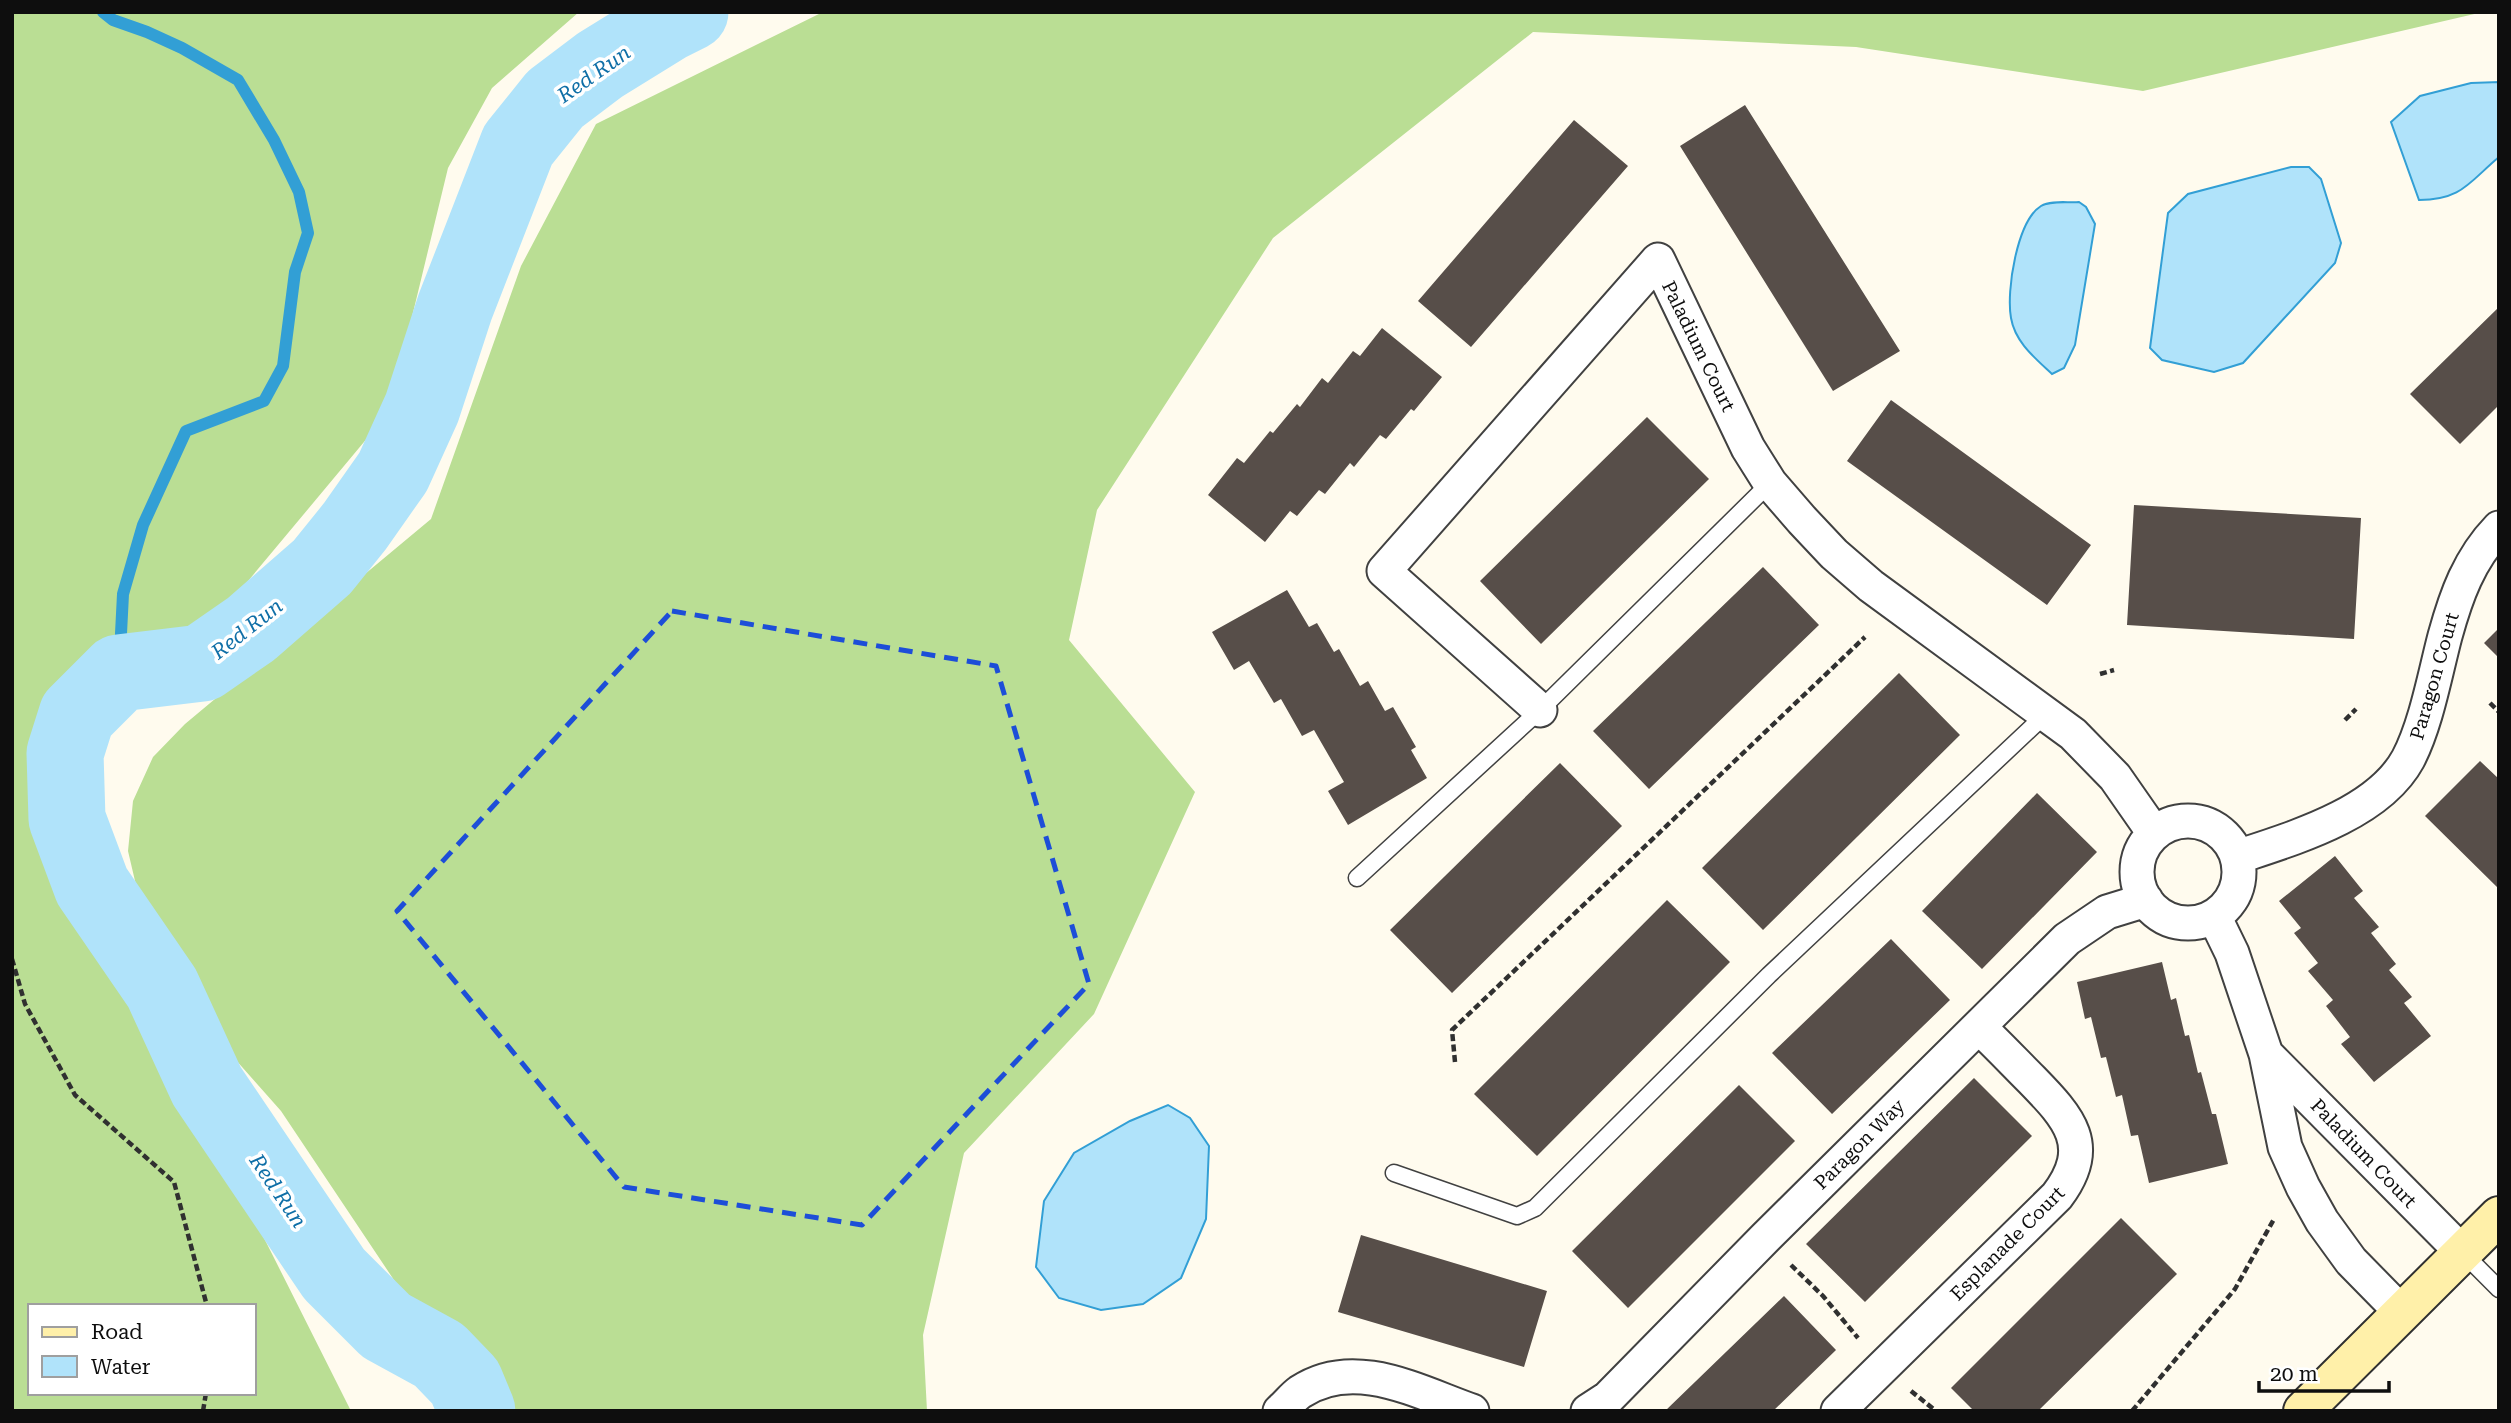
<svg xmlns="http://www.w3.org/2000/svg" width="2511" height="1423" viewBox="0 0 2511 1423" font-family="'Roboto Serif',serif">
	<rect width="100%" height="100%" fill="#fffbee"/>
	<path fill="#bade94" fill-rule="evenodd" d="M12 12H579L492 88 448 168 389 412 193 647 53 771 102 955 264 1238 351 1411H12ZM30 1306H254V1393H30Z
		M823 12H2483L2143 91 1856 47 1533 32 1273 238 1097 510 1069 640 1195 792 1094 1014 964 1153 923 1335 927 1411H506L505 1404 404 1295 281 1111 180 997 139 898 128 851 133 801 153 757 185 724 431 519 521 266 596 124Z"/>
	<path fill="#b0e3fa" stroke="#329fd5" stroke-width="2" d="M2499 82V157C2469 182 2462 200 2419 200L2391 122 2420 96 2471 83Z
		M2291 167H2309L2321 179 2341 243 2335 263 2243 363 2214 372 2162 360 2150 348 2168 213 2188 194Z
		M2079 202 2086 207 2095 224 2075 345 2064 368 2052 374C2035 358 2015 342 2011 318 2006 291 2017 221 2041 206 2051 200 2068 203 2079 202Z
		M1168 1105 1190 1118 1209 1146 1206 1219 1181 1278 1143 1304 1101 1310 1059 1298 1036 1267 1044 1201 1074 1153 1130 1121Z"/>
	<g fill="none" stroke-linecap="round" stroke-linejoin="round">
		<path stroke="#329fd5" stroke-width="12" d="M103 12 113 20 147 32 182 48 238 80 274 140 299 192 308 233 295 272 283 366 264 401 186 431 143 525 123 594 119 673"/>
		<path stroke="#b0e3fa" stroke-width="77" d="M477 1411 465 1382 439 1355 386 1326 334 1274 207 1086 162 988 92 886 67 819 65 753 77 715 119 673 202 663 251 629 322 567 355 526 393 472 422 408 455 307 518 145 555 99 600 65 668 23 690 12"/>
	</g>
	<path fill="#574e49" d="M1745 105 1900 351 1833 391 1680 146Z
		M1574 120 1628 166 1471 347 1418 301Z
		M2499 307V405L2460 444 2410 394Z
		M1382 328 1442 377 1414 411 1411 409 1386 439 1380 435 1354 467 1350 463 1325 494 1319 490 1297 516 1290 511 1265 542 1208 495 1237 458 1244 463 1270 431 1273 433 1297 404 1300 407 1322 378 1328 383 1353 351 1360 356Z
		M1891 400 2091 545 2047 605 1847 461Z
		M1647 417 1709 479 1541 644 1480 581Z
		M2134 505 2361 518 2354 639 2127 625Z
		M1763 567 1819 625 1649 789 1593 731Z
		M1287 590 1309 627 1317 623 1334 652 1339 649 1360 686 1368 681 1385 711 1393 707 1416 747 1411 750 1427 778 1348 825 1328 791 1344 782 1314 730 1302 736 1281 699 1274 703 1249 661 1234 670 1212 632Z
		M2499 628V658L2484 643Z
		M1899 673 1960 735 1763 930 1702 868Z
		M2480 761 2499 779V889L2425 816Z
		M1560 763 1622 826 1452 993 1390 930Z
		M2037 793 2097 852 1982 969 1922 911Z
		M2335 856 2363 891 2354 898 2379 927 2371 933 2396 964 2389 970 2412 997 2404 1003 2431 1036 2374 1082 2341 1044 2350 1037 2326 1006 2333 1000 2308 971 2318 963 2294 933 2301 928 2279 901Z
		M1667 900 1730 962 1537 1156 1474 1094Z
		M1891 939 1950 1000 1832 1114 1772 1053Z
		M2162 962 2171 1000 2176 998 2185 1036 2189 1035 2198 1073 2201 1072 2212 1114H2216L2228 1164 2149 1183 2138 1135 2131 1136 2122 1095 2116 1097 2106 1057 2101 1058 2091 1017 2085 1019 2077 982Z
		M1974 1078 2032 1136 1865 1302 1806 1244Z
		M1739 1085 1795 1141 1628 1308 1572 1251Z
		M2121 1218 2177 1274 2038 1411H1974L1951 1388Z
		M1361 1235 1547 1291 1524 1367 1338 1312Z
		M1784 1296 1836 1350 1773 1411H1665Z"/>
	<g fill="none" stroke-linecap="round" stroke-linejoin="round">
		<defs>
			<path id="lane" d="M1357 878 1540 710 1770 483
				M1394 1173 1517 1216 1535 1208 1769 975 2047 713
				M2462 1252 2499 1289"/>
			<path id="street" d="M1540 710 1384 571 1658 260 1748 448 1770 483 1802 520 1834 554 1871 586 2073 734 2115 777 2154 833
				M2137 872a51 51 0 1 1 102 0a51 51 0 1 1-102 0Z
				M2237 857C2294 838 2378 814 2408 759 2426 725 2435 674 2445 636 2456 596 2469 559 2499 528
				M2214 916 2232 953 2266 1054 2285 1147 2303 1187 2322 1221 2351 1261 2402 1313
				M2266 1054 2462 1252
				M1280 1411C1287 1405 1293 1397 1300 1392 1354 1356 1418 1392 1472 1411
				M1588 1411 1608 1398 1765 1238 2067 939 2107 912 2146 900
				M1838 1411 2057 1196C2095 1146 2069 1118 2032 1080 2014 1062 1997 1044 1979 1027"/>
			<path id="secondary" d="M2303 1411 2499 1216"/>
		</defs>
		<use href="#lane" stroke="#414141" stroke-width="19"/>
		<use href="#street" stroke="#414141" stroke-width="37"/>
		<use href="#secondary" stroke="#303030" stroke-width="42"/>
		<path stroke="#303030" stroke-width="4.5" stroke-dasharray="7 3.5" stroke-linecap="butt" d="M2100 674 2114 670
			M2490 703 2499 712
			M2345 720 2356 709
			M12 959 25 1004 75 1095 174 1182 207 1306
			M1455 1062 1452 1030 1865 637
			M1791 1265 1823 1296 1858 1338
			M1911 1391 1936 1411
			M203 1411 206 1393
			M2132 1411 2235 1289 2274 1219"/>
		<use href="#lane" stroke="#fff" stroke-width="16"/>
		<use href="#street" stroke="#fff" stroke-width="33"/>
		<use href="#secondary" stroke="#fff0a9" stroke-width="38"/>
	</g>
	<path fill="none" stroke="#1d4ed8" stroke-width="5" stroke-dasharray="14 9" stroke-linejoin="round" d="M672 611 996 666 1089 984 862 1225 624 1187 397 911Z"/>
	<g text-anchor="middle" stroke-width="7" stroke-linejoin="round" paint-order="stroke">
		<g font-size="19" fill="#0e0e0e" stroke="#fff">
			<text transform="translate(1699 346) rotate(64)" y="7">Paladium Court</text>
			<text transform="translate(2434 676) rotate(-74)" y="7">Paragon Court</text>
			<text transform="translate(1859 1144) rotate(-45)" y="7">Paragon Way</text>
			<text transform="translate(2364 1153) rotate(46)" y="7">Paladium Court</text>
			<text transform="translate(2007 1243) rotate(-45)" y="7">Esplanade Court</text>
		</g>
		<g font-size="21" font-style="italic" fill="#0f6fa7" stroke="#fff">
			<text transform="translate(594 74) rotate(-35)" y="7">Red Run</text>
			<text transform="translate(247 629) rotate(-38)" y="7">Red Run</text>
			<text transform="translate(278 1191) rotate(56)" y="7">Red Run</text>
		</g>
	</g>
	<rect width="2511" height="1423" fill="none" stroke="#0e0e0e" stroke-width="28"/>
	<rect x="28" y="1304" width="228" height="91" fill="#ffffff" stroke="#9f9f9f" stroke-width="2"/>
	<rect x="42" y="1327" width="35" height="10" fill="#fff0a9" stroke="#9f9f9f" stroke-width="2"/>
	<text x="91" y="1339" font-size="21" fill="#0e0e0e">Road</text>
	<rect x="42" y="1356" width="35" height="21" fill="#b0e3fa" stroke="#9f9f9f" stroke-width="2"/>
	<text x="91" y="1374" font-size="21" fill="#0e0e0e">Water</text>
	<path d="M2259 1381v10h130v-10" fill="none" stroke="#0e0e0e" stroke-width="3.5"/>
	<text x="2270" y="1381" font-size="21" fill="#0e0e0e" stroke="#ffffff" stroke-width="5" paint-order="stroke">20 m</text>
</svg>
